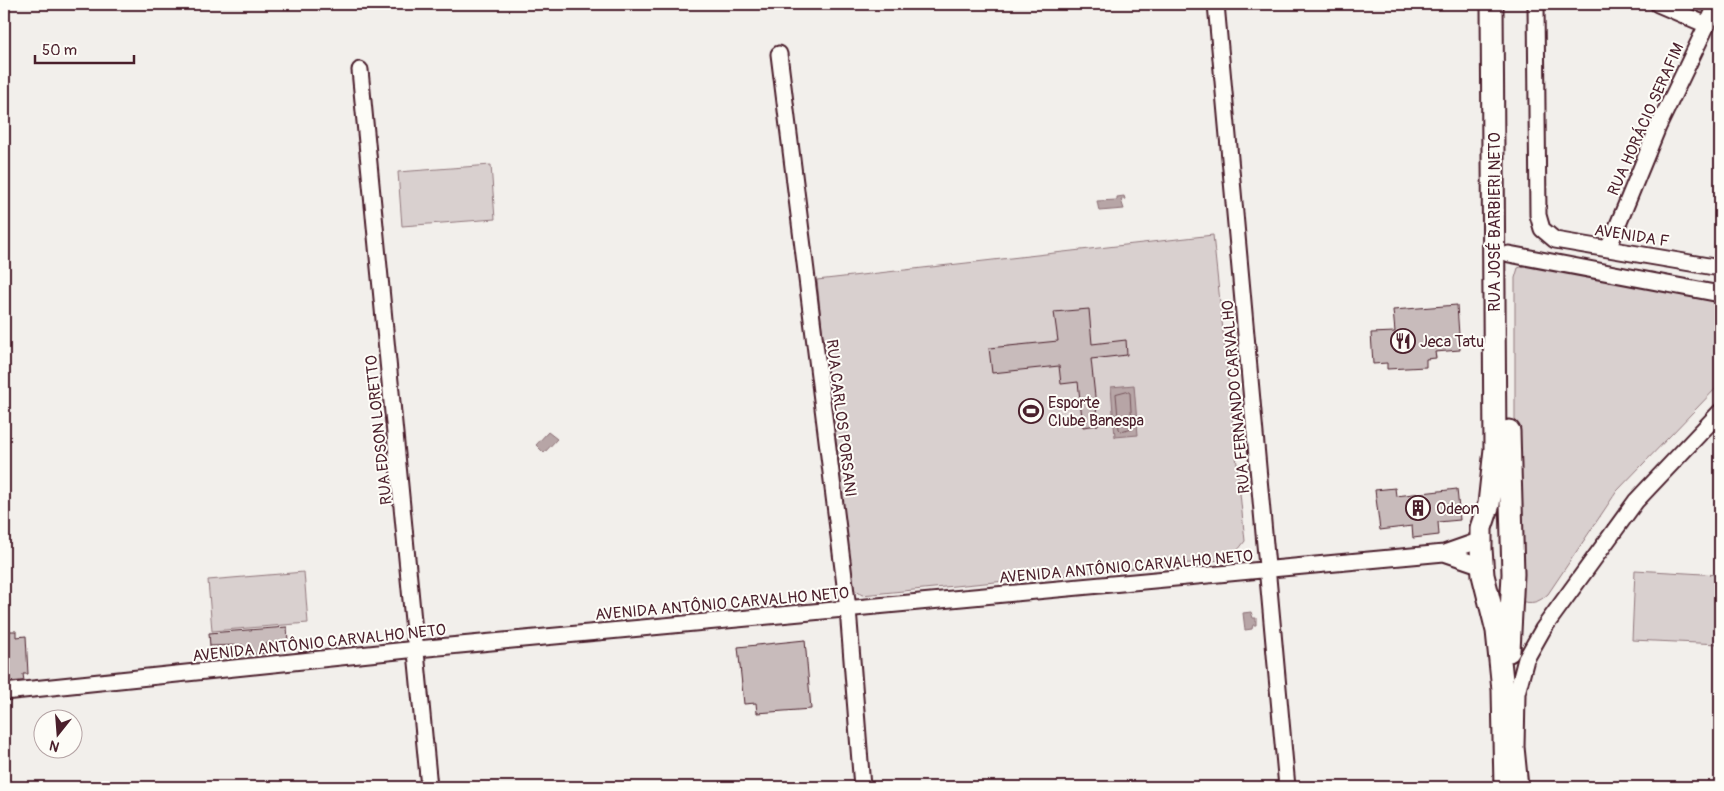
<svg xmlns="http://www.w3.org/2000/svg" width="1724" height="791" viewBox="0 0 1724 791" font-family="Pangolin,sans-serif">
	<rect width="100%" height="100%" fill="#f2efeb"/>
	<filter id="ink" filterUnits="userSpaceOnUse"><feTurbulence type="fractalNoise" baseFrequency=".02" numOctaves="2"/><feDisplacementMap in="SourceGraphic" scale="10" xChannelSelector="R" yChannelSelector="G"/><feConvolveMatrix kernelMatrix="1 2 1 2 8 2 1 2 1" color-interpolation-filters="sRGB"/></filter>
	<g filter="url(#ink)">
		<path fill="#d9d0cf" stroke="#92787d" d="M1668 4H1714C1699 19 1686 10 1668 4Z
			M491 165 495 219 402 226 398 172Z
			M1213 235 1245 541 1231 559 862 595 848 585 817 280Z
			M1527 265 1720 301V384L1617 491 1548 594C1538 603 1532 604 1520 601L1515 447V278L1518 268Z
			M1635 570 1720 575V644L1632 640Z
			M304 572 308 623 212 631 208 580Z"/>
		<path fill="#b7a5a6" stroke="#8b6f75" d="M1124 196 1125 199 1121 200 1124 209 1099 211 1097 201 1117 200V197Z
			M1134 385 1138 435 1115 437 1111 387Z
			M548 432 557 439 544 453 536 445Z
			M1251 612 1253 618H1256V625H1253L1252 629 1245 630 1243 613Z"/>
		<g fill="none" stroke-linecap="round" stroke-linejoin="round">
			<path stroke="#76555c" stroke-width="1" d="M1127 391 1130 393 1132 428 1121 431 1119 429 1116 394Z"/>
		</g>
		<path fill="#c8bbbb" stroke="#4a1f2b" d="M1457 305 1460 350 1435 352 1436 358 1426 359V367L1387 369V363L1373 364 1371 333 1395 332 1393 310Z
			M1089 309 1092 344 1126 340 1127 355 1091 359 1098 425 1083 427 1078 382 1061 384 1059 366 992 373 989 348 1058 341 1054 312Z
			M1395 488 1396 496 1457 489 1460 520 1438 522 1439 535 1413 538 1412 526 1380 530 1375 490Z
			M287 627 288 642 267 643 268 653 244 655 243 645 210 646 209 633Z
			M4 631H16V637L26 636 28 674H23L24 681 4 682Z
			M805 640 811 709 757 713 756 703 744 704 738 647Z"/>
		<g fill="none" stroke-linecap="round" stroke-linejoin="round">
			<defs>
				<path id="minor" d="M1216 4 1287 787
					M1536 4 1538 215 1542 229 1555 240 1720 268
					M1658 4 1707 25
					M779 54 848 609 862 787
					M360 70 429 787
					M1608 249 1658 127 1717 4
					M1509 254 1720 294
					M1444 553 1482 566
					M4 692 417 649 1444 553 1481 540
					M1520 787 1516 747 1517 693 1526 659 1543 629 1636 501 1720 412"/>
				<path id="secondary" d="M1492 4 1495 449 1489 504 1481 528V549L1483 575 1497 631 1503 690 1505 787
					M1509 651 1513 574 1509 431"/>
			</defs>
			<use href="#minor" stroke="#4a1f2b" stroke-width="19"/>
			<use href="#secondary" stroke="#4a1f2b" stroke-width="25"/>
			<use href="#minor" stroke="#fdfcf7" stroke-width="15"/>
			<use href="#secondary" stroke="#fdfcf7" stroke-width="21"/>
		</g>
	</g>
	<defs>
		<symbol id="restaurant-ring" viewBox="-11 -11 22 22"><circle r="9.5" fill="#fdfcf7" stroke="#4a1f2b" stroke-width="1.5"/><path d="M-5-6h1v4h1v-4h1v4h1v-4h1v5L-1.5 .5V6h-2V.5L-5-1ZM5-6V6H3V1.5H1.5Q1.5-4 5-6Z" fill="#4a1f2b"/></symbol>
		<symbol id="stadium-ring" viewBox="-11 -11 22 22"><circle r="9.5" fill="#fdfcf7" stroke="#4a1f2b" stroke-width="1.5"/><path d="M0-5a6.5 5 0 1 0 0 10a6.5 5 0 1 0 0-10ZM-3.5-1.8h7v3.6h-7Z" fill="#4a1f2b"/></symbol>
		<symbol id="building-ring" viewBox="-11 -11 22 22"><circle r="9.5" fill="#fdfcf7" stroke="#4a1f2b" stroke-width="1.5"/><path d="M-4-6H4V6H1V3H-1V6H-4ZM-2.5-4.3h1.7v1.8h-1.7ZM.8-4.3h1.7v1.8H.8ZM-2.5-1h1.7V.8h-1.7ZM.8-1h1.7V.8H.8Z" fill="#4a1f2b"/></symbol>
	</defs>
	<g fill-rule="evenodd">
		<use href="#restaurant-ring" x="1389" y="327" width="28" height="28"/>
		<use href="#stadium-ring" x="1017" y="397" width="28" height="28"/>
		<use href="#building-ring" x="1404" y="494" width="28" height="28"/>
	</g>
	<g text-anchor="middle" stroke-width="4" stroke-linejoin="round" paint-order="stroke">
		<g font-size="16" fill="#4a1f2b" stroke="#fdfcf7">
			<text transform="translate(1645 119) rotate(-66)" y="6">RUA HORÁCIO SERAFIM</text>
			<text transform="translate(1494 222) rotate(-90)" y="6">RUA JOSÉ BARBIERI NETO</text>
			<text transform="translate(1632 235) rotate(9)" y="6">AVENIDA F</text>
			<text transform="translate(1235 397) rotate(-95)" y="6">RUA FERNANDO CARVALHO</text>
			<text transform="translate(842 418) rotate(83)" y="6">RUA CARLOS PORSANI</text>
			<text transform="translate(378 430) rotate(-96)" y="6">RUA EDSON LORETTO</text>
			<text transform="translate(1126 566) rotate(-5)" y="6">AVENIDA ANTÔNIO CARVALHO NETO</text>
			<text transform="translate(722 603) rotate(-5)" y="6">AVENIDA ANTÔNIO CARVALHO NETO</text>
			<text transform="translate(319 642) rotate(-6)" y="6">AVENIDA ANTÔNIO CARVALHO NETO</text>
		</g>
		<g font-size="16" fill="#4a1f2b" stroke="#fdfcf7" text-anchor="start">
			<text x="1420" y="347">Jeca Tatu</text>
			<text x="1048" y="408">Esporte<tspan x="1048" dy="18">Clube Banespa</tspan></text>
			<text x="1436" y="514">Odeon</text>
		</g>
	</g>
	<rect width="1724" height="791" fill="none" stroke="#fdfcf7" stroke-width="20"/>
	<rect x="10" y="10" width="1704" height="771" fill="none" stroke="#4a1f2b" stroke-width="2" filter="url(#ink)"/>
	<g transform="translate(58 734) rotate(197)"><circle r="24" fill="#fdfcf7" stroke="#b5a4a5"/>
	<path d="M0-4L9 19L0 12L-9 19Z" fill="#4a1f2b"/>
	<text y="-8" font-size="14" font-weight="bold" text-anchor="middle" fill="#4a1f2b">N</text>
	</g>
	<path d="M35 55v8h99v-8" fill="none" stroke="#4a1f2b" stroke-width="2.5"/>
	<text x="42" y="55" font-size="15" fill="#4a1f2b" stroke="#fdfcf7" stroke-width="4" paint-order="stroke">50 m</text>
</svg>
